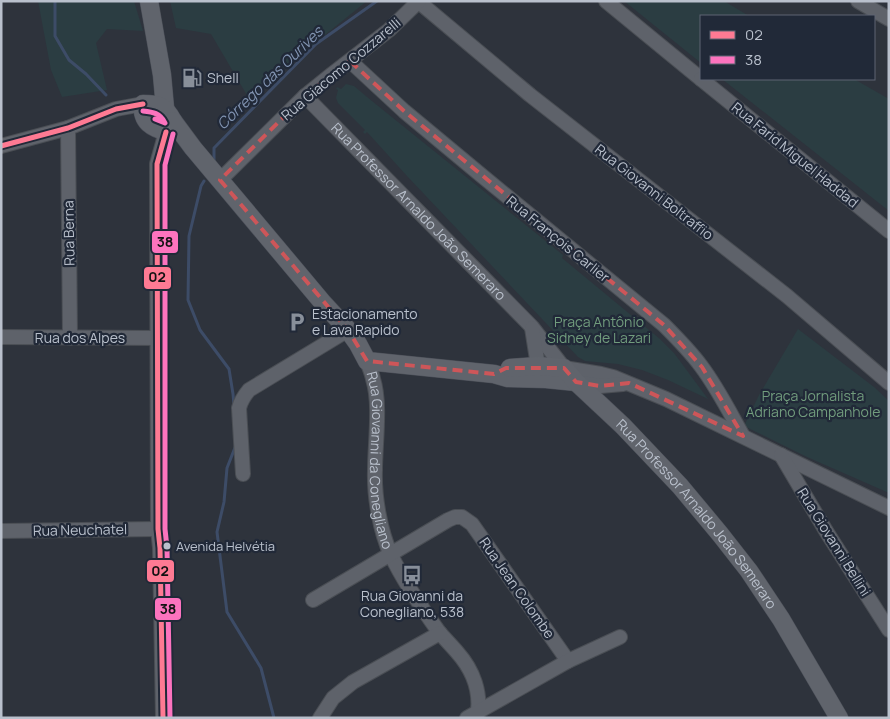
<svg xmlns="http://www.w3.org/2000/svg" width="890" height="719" viewBox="0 0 890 719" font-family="Manrope,sans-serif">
	<rect width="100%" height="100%" fill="#2e333c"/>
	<path fill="#2b3d42" d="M38 1H134L143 31 107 29 96 43 107 90 62 97 51 70Z
		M170 1H367L248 97 211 34 176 28Z
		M624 1H724L749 16H701V63Z
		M722 79H854L889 99V211Z
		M346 84 354 86 367 97 563 255 562 258 660 339 674 353 708 399 668 380 642 370 618 364 585 361 578 357 407 176 367 132 365 134 363 132 365 130 338 103 336 98 338 90 336 89 337 87 341 89Z
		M798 329 874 387 889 401V493L807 457 744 426 759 395Z"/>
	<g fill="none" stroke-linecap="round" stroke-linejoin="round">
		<path stroke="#3d4c67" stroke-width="3" d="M55 1V36L69 60 86 74 106 95
			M214 160V148L316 44 377 1
			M204 181 201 186 189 236 188 300 200 330 229 369 233 394 234 406
			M236 445 227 468 224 502 217 532 227 612 261 668 274 718"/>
		<defs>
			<g id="minor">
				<path d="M606 1 701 79"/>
				<path d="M858 1 889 19"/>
				<path d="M419 2 530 95 787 296 889 383"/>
				<path d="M350 61 404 111 481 175 664 325C677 338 690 351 701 366 717 387 730 413 743 436"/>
				<path d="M701 79 889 231"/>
				<path id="s1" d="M305 96 532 327 564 368 601 374 613 377 666 399 889 508"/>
				<path d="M68 128 70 338"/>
				<path d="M1 146 68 128 116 109 143 104"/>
				<path d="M220 180 305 96 331 75 389 30 419 1"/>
				<path d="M532 328 538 366 543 375"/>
				<path d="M1 337 158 338"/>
				<path id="s2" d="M367 361C369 367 372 373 373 379 381 404 375 443 375 470 374 496 380 531 391 555 404 582 421 607 439 632 445 639 451 645 457 652 473 670 482 693 477 718"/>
				<path d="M576 382 600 386 623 384"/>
				<path d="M781 455 826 531 889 630"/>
				<path d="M243 474 239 408C241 400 244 396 249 390L348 330"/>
				<path d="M1 531 158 529"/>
				<path d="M313 600 448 520 455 517H462L472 524 568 661"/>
				<path d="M163 718 160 548 158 529 157 164 166 132"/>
				<path d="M320 718 333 698 353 682 440 633"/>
				<path d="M467 718 568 661 620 637"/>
			</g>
			<g id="major">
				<path d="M149 1 162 75 165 108"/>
				<path d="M143 104C160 104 165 106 173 121L172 126 168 132C152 128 141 122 143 104Z"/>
				<path d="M173 121 193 148 323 303 348 330 358 344 367 361 494 374 508 378 546 379 576 382"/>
				<path id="s3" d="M510 368 538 366 564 368 576 382 623 426 680 486 720 534 749 571 781 619 839 718"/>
			</g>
		</defs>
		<use href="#minor" stroke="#4a4e54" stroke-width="16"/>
		<use href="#major" stroke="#4c5059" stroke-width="19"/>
		<use href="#minor" stroke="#5e626a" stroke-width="14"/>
		<use href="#major" stroke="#60646c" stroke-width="18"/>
		<defs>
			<path id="bus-1" d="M1 146 68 128 116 109 143 104
				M163 718 160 548 158 529 157 164 166 132"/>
			<path id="bus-2" d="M143 111C153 112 160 113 165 123L155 119
				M170 718 167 548 165 529V165L173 134"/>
		</defs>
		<use href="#bus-1" stroke="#212938" stroke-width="9"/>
		<use href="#bus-2" stroke="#212938" stroke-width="9"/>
		<use href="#bus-1" stroke="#fe7a93" stroke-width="5"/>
		<use href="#bus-2" stroke="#fc73be" stroke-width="5"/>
	</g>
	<path fill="none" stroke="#cd5659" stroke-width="4" stroke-dasharray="10 6" stroke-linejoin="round" d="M350 61 404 111 664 325 702 367 743 436 629 383 600 386 576 382 564 368H506L494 374 367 361 348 330 220 180 305 96Z"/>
	<defs>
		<symbol id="fuel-bare" viewBox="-9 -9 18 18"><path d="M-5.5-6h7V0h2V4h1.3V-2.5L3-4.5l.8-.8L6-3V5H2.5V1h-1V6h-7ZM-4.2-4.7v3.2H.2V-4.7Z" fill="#888f9a" stroke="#212938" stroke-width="2.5" paint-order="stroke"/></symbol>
		<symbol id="parking-bare" viewBox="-9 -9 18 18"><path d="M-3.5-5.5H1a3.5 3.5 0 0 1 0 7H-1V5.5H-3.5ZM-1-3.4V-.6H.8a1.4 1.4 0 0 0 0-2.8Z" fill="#888f9a" stroke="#212938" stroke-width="2.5" paint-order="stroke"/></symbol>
		<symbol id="bus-bare" viewBox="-9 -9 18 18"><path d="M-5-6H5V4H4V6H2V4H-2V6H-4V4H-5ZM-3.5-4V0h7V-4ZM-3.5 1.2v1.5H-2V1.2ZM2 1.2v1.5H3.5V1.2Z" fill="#888f9a" stroke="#212938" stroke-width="2.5" paint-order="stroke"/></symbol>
	</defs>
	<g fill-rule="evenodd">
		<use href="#fuel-bare" x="178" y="64" width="28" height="28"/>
		<use href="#parking-bare" x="283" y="308" width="28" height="28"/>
		<use href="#bus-bare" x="398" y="561" width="28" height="28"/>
	</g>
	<circle fill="#b9c0cc" stroke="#212938" stroke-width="2" cx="167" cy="546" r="4.5"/>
	<g text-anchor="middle" stroke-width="4.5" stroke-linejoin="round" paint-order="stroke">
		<g font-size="13" fill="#b9c0cc" stroke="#212938" text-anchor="start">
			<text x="176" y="551">Avenida Helvétia</text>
		</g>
		<g font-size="14" fill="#b9c0cc" stroke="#212938">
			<text transform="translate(341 69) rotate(-40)" y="5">Rua Giacomo Cozzarelli</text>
			<text transform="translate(795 155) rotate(39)" y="5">Rua Farid Miguel Haddad</text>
			<text transform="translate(654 192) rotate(38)" y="5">Rua Giovanni Boltraffio</text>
			<text dy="5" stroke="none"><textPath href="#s1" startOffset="162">Rua Professor Arnaldo João Semeraro</textPath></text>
			<text transform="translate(69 233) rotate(-91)" y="5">Rua Berna</text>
			<text transform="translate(558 239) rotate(39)" y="5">Rua François Carlier</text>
			<text x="80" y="343">Rua dos Alpes</text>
			<text dy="5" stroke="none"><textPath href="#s2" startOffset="101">Rua Giovanni da Conegliano</textPath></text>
			<text dy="5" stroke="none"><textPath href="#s3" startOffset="252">Rua Professor Arnaldo João Semeraro</textPath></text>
			<text transform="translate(80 530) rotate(-1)" y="5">Rua Neuchatel</text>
			<text transform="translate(834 542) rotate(58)" y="5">Rua Giovanni Bellini</text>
			<text transform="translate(517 588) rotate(55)" y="5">Rua Jean Colombe</text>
		</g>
		<g font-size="14" fill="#b9c0cc" stroke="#212938" text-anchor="start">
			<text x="207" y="83">Shell</text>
			<text x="312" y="319">Estacionamento<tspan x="312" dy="16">e Lava Rapido</tspan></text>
			<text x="412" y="601" text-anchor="middle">Rua Giovanni da<tspan x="412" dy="16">Conegliano, 538</tspan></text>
		</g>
		<g font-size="14" fill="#719c7d" stroke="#212938">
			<text x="599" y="327">Praça Antônio<tspan x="599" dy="16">Sidney de Lazari</tspan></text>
			<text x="813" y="401">Praça Jornalista<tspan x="813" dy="16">Adriano Campanhole</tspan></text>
		</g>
		<g font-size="15" font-style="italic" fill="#8294b2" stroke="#212938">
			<text transform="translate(270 78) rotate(-44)" y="5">Córrego das Ourives</text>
		</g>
	</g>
	<g stroke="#212938" stroke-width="2">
		<rect x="151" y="230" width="28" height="24" rx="5" fill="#fc73be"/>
		<rect x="143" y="266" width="29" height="24" rx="5" fill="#fe7a93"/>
		<rect x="146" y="559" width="29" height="24" rx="5" fill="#fe7a93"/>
		<rect x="154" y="597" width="28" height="24" rx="5" fill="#fc73be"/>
	</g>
	<g font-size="14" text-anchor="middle" font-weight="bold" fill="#111">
		<text x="165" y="247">38</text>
		<text x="157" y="282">02</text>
		<text x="160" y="576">02</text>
		<text x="168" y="614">38</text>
	</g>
	<rect width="890" height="719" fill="none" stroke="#b9c0cc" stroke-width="5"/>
	<rect x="700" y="15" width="175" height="65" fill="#212938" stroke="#5e6573"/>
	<rect x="710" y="31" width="25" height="8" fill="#fe7a93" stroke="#5e6573"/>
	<text x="745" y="40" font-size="15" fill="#b9c0cc">02</text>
	<rect x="710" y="56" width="25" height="8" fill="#fc73be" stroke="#5e6573"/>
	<text x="745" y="65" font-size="15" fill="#b9c0cc">38</text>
</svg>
